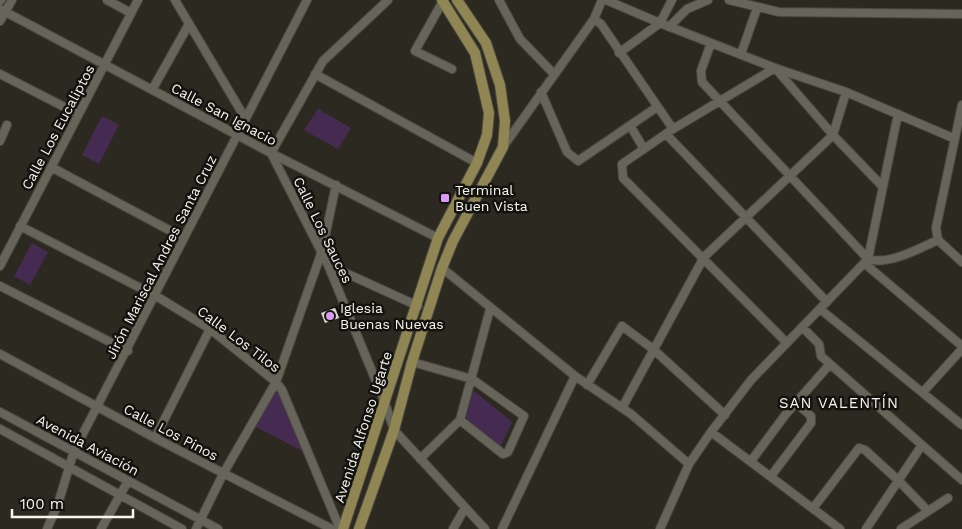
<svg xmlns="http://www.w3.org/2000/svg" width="962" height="529" viewBox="0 0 962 529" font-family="'Work Sans',sans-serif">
	<defs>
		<filter id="shadow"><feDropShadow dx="2.5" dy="-2.5" stdDeviation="0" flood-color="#0009"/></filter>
	</defs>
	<rect width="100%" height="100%" fill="#2c2a20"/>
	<path fill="#452b51" d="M318 109 351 128 338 149 304 130Z
		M102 116 119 125 99 164 82 155Z
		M32 243 48 252 30 285 14 276Z
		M276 390 279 392 304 452 256 427Z
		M473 390 512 422 499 450 466 418Z"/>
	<path fill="#dbd8cc" filter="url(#shadow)" d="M335 308 339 318 325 323 321 313Z"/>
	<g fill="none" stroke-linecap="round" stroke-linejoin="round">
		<defs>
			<path id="minor" d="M107 0 131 13
				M175 0 245 118
				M388 0 323 61 271 153 328 265 385 403 394 430 485 529
				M499 0 520 39 554 74
				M606 0 660 23 672 0
				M729 0 779 12 962 14
				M0 1 1 0
				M443 1 415 51 452 69
				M0 9 271 153 438 238
				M594 19 601 24 673 129
				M0 21 12 0
				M669 27 687 9 708 0
				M711 43 701 71 702 82 868 259C888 266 920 248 938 240
				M619 53 660 23 775 68 833 135 883 187
				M741 54 757 8
				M0 74 78 114
				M315 74 477 163
				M152 90 189 24
				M541 92 567 152 578 161 657 107
				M962 105 936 228 938 240 962 262
				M631 127 644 149
				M666 134 827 302
				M0 141 7 125
				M503 147 594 19 602 0
				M51 167 184 238
				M20 226 156 296 210 329 276 382 282 390 340 529
				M864 263 962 346
				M328 265 418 306
				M0 266 138 0
				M442 268 575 376 631 414 689 464
				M0 286 128 351
				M820 309 962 425
				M787 343 623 178 622 164 673 129 775 68 846 92 953 138
				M0 354 155 438 332 529
				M412 362 472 379 524 416 508 452 503 454 460 420
				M830 364 922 445
				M587 385 622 326 653 349 725 415
				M923 392 962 349
				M622 408 704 257 833 135 846 92
				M0 412 218 529
				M0 429 182 529
				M711 432 840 529
				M155 438 210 329
				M420 459 460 420 490 309
				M751 461 786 414 830 364 821 356 819 344 803 328
				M771 476 811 423V416L796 403
				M814 507 859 448 865 450 899 481 928 511
				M47 529 58 504 74 451 307 0
				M101 529 128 481
				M196 529 223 474 276 382 322 251 336 185
				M453 529 465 508
				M502 529 575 376
				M660 529 689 464 711 432 751 380 868 259 898 114
				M866 529 922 445 962 480
				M901 529 948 498"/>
			<path id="major" d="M343 529 438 238 477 163 487 135 489 113 475 53 442 0
				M359 529 394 430 412 362 442 268 453 241 503 147 505 121 500 85 486 43 457 0"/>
		</defs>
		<use href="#minor" stroke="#4a4840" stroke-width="10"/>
		<use href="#major" stroke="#4a4840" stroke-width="12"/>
		<use href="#minor" stroke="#67655a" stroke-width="8"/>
		<use href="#major" stroke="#908653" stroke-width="10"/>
	</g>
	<g fill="#da9af6" stroke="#13120e" stroke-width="2">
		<rect x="440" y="193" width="10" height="10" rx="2.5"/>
		<circle cx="330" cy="316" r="5"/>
	</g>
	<g text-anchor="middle" stroke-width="5" stroke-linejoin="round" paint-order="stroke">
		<g font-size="14" fill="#f6f5ee" stroke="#13120e">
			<text transform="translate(224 114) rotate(28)" y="5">Calle San Ignacio</text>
			<text transform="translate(58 127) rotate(-62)" y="5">Calle Los Eucaliptos</text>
			<text transform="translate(323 230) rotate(64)" y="5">Calle Los Sauces</text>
			<text transform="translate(161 257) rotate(-63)" y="5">Jirón Mariscal Andres Santa Cruz</text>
			<text transform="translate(239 339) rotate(37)" y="5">Calle Los Tilos</text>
			<text transform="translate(363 427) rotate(-72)" y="5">Avenida Alfonso Ugarte</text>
			<text transform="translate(171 432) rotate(28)" y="5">Calle Los Pinos</text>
			<text transform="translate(88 445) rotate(28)" y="5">Avenida Aviación</text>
		</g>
		<g font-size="14" fill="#f6f5ee" stroke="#13120e" text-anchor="start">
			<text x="455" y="195">Terminal<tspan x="455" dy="16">Buen Vista</tspan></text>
			<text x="340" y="313">Iglesia<tspan x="340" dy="16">Buenas Nuevas</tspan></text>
		</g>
		<g font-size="15" letter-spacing="1" fill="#f6f5ee" stroke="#13120e">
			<text x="839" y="408">SAN VALENTÍN</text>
		</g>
	</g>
	<path d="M12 509v8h121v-8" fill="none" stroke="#f6f5ee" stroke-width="2.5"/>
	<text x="20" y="509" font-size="15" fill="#f6f5ee" stroke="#13120e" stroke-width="4" paint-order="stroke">100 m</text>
</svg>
